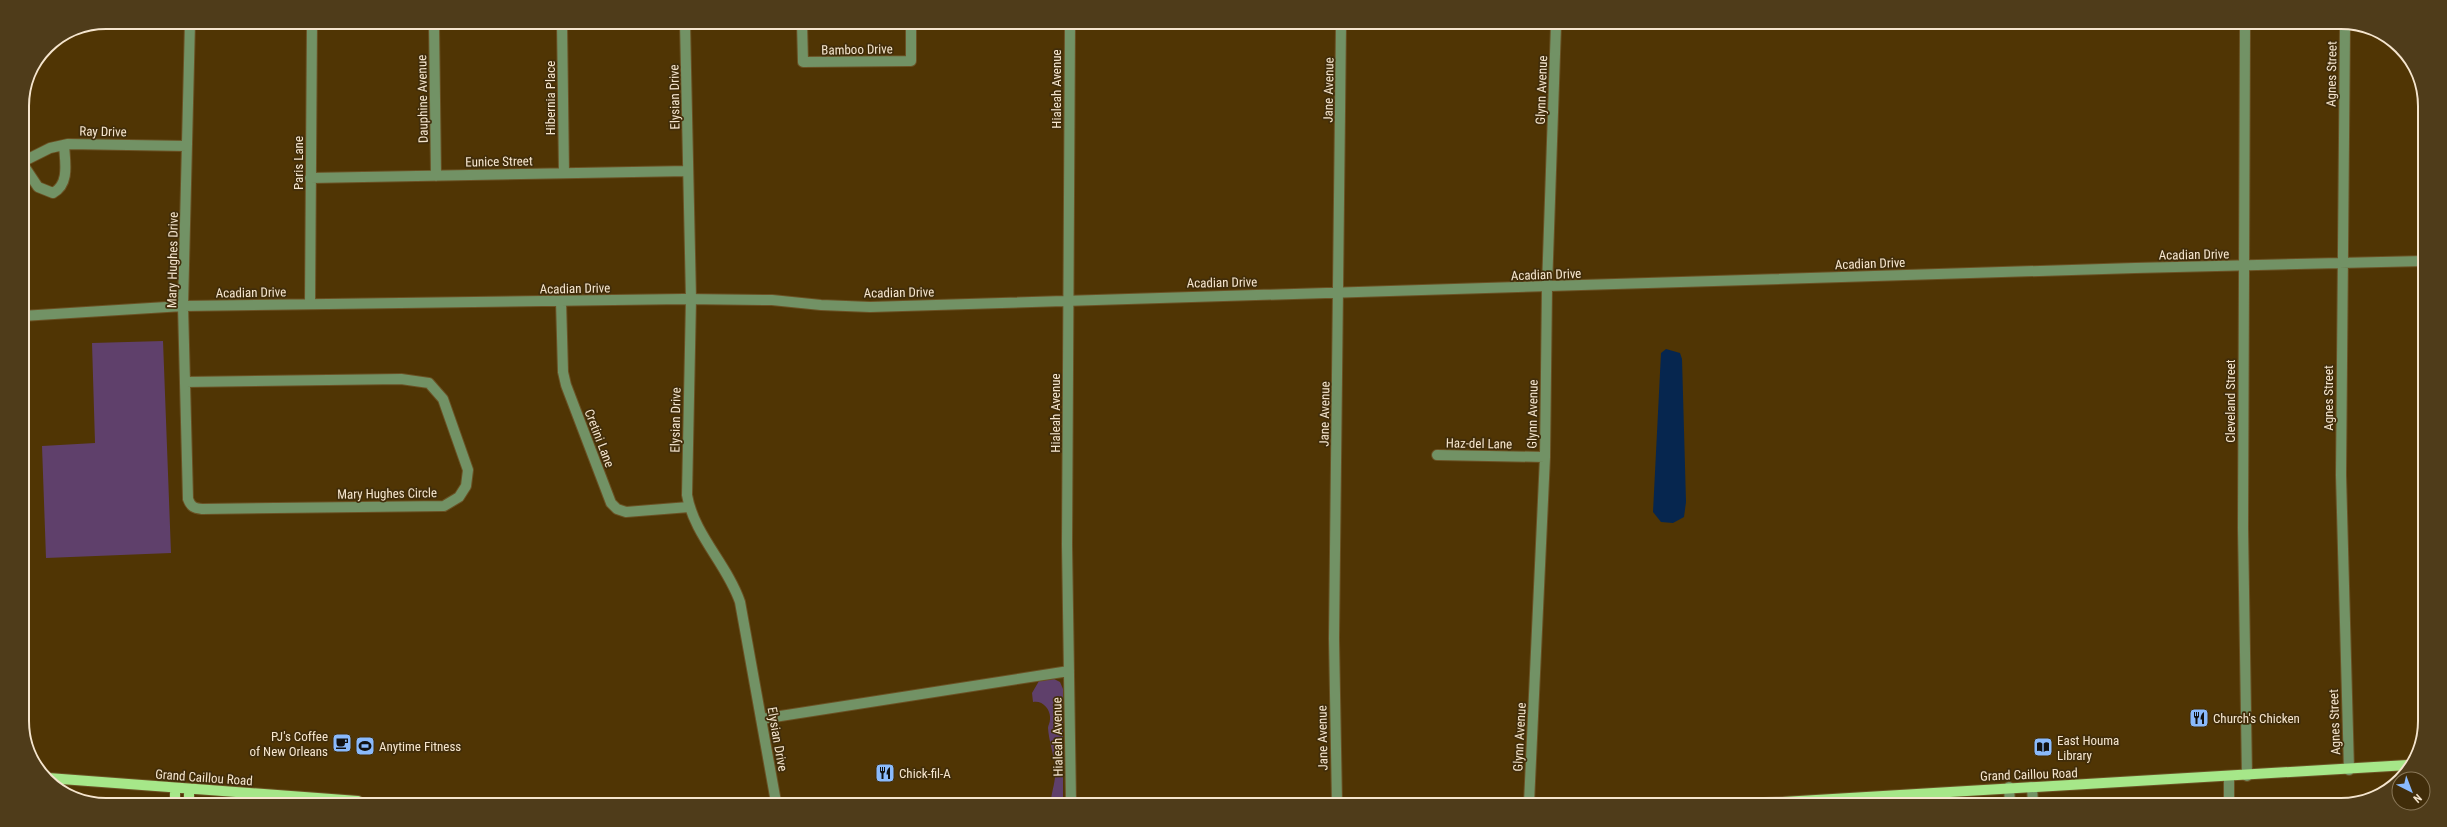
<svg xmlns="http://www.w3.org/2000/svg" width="2447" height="827" viewBox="0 0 2447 827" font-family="'Roboto Condensed',sans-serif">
	<rect width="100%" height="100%" fill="#503504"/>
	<path fill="#5f406b" d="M163 341 171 553 46 558 42 446 95 443 92 343Z
		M1054 679 1060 682 1063 689V803L1051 802C1051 793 1055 784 1055 775 1056 759 1049 744 1048 728 1048 725 1050 723 1050 719 1051 710 1043 700 1033 702L1032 693 1039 681Z"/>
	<path fill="#06264f" d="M1666 349 1680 353 1682 359 1686 502 1684 517 1673 523 1661 522 1653 512 1661 353Z"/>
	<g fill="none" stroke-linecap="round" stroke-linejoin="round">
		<defs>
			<path id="minor" d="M434 23 436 176
				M562 23 564 173
				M685 23 691 299 687 495C694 535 727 564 740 602L776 802
				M802 23 803 62 911 61V24
				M1070 24 1067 545 1071 803
				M2245 26 2243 528 2247 776
				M2345 26 2341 475 2349 770
				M22 162 50 148 68 144 187 146
				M22 163 38 187 53 193C70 184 65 162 64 145
				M310 178 688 171
				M561 301 563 372 566 385 611 503 617 509 626 512 689 507
				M310 304 312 22
				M22 316 183 306 684 299 772 300 821 305 870 307 2135 268 2424 261
				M185 382 401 379 429 383 443 399 468 470 466 486 459 497 444 506 202 509C194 508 191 507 188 499L183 306 190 22
				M1437 455 1545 457
				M761 719 1069 671
				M2009 787 2010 804
				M2032 787 2033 804
				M1337 803 1334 639 1341 24
				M1529 803 1545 457 1547 287 1556 25
				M2229 805V777"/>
			<path id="major" d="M48 778 358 801
				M175 801V788
				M189 801V789
				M1747 804 2408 765"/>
		</defs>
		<use href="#minor" stroke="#6a5124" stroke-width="12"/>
		<use href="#major" stroke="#6a5124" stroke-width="12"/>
		<use href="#minor" stroke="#729265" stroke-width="10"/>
		<use href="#major" stroke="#a6e789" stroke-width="10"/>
	</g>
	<defs>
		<symbol id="restaurant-square" viewBox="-11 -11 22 22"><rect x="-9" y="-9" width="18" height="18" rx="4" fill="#8abafc" stroke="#412d0a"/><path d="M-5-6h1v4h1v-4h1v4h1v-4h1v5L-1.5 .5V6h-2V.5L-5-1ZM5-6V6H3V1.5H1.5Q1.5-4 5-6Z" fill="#111"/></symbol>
		<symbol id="cafe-square" viewBox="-11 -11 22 22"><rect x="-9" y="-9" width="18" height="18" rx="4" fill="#8abafc" stroke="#412d0a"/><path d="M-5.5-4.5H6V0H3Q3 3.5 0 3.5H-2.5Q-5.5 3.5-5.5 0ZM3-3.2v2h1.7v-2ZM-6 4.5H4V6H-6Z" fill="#111"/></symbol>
		<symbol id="stadium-square" viewBox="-11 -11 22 22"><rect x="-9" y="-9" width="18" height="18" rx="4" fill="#8abafc" stroke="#412d0a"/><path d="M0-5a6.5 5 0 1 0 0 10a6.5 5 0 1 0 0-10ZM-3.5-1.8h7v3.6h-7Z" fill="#111"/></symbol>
		<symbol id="library-square" viewBox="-11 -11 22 22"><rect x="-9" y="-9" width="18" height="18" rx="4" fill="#8abafc" stroke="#412d0a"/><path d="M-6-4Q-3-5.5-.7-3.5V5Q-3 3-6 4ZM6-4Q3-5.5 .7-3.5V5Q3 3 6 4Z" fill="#111"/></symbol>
	</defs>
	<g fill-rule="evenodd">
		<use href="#restaurant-square" x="2188" y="707" width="22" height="22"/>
		<use href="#cafe-square" x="331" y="732" width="22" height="22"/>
		<use href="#stadium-square" x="354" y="735" width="22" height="22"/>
		<use href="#library-square" x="2032" y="736" width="22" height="22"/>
		<use href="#restaurant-square" x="874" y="762" width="22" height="22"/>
	</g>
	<g text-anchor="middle" stroke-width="3.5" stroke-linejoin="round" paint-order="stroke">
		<g font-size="13" fill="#f5e5ce" stroke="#412d0a">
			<text transform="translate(857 49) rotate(-1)" y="5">Bamboo Drive</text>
			<text transform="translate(2331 74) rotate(-89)" y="5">Agnes Street</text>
			<text transform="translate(1056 89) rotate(-90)" y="5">Hialeah Avenue</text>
			<text transform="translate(1328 90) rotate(-89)" y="5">Jane Avenue</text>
			<text transform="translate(1541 90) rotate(-88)" y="5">Glynn Avenue</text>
			<text transform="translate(674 97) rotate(-91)" y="5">Elysian Drive</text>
			<text transform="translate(550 98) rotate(-90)" y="5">Hibernia Place</text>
			<text transform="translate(422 99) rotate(-91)" y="5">Dauphine Avenue</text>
			<text transform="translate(103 131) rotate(1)" y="5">Ray Drive</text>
			<text transform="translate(499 161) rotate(-1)" y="5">Eunice Street</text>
			<text transform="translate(298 163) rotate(-90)" y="5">Paris Lane</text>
			<text transform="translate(2194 254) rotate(-1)" y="5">Acadian Drive</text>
			<text transform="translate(172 260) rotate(-89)" y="5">Mary Hughes Drive</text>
			<text transform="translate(1870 263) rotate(-2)" y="5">Acadian Drive</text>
			<text transform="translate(1546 274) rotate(-2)" y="5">Acadian Drive</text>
			<text transform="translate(1222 282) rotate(-1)" y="5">Acadian Drive</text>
			<text transform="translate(575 288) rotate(-1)" y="5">Acadian Drive</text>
			<text transform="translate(251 292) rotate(-1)" y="5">Acadian Drive</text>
			<text transform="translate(899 292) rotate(-1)" y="5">Acadian Drive</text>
			<text transform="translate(2328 398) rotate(-90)" y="5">Agnes Street</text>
			<text transform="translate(2230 401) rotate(-90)" y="5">Cleveland Street</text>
			<text transform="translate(1055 413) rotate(-90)" y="5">Hialeah Avenue</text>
			<text transform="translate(1324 414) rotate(-89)" y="5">Jane Avenue</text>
			<text transform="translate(1532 414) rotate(-89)" y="5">Glynn Avenue</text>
			<text transform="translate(675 420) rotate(-89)" y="5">Elysian Drive</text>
			<text transform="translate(600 438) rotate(69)" y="5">Cretini Lane</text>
			<text transform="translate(1479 443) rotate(1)" y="5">Haz-del Lane</text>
			<text transform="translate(387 493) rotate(-1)" y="5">Mary Hughes Circle</text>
			<text transform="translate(2334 722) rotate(-92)" y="5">Agnes Street</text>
			<text transform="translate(1057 737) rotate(-91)" y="5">Hialeah Avenue</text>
			<text transform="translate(1519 737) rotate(-87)" y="5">Glynn Avenue</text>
			<text transform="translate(1322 738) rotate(-91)" y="5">Jane Avenue</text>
			<text transform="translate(778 739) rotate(80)" y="5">Elysian Drive</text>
			<text transform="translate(2029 774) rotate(-2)" y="5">Grand Caillou Road</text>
			<text transform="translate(204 777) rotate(4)" y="5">Grand Caillou Road</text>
		</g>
		<g font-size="13" fill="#f5e5ce" stroke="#412d0a" text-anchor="start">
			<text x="2213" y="723">Church's Chicken</text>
			<text x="328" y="741" text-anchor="end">PJ's Coffee<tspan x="328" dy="15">of New Orleans</tspan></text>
			<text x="2057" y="745">East Houma<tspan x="2057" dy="15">Library</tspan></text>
			<text x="379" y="751">Anytime Fitness</text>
			<text x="899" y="778">Chick-fil-A</text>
		</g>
	</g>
	<path d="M0 0H2447V827H0ZM106 29H2341A77 77 0 0 1 2418 106V721A77 77 0 0 1 2341 798H106A77 77 0 0 1 29 721V106A77 77 0 0 1 106 29Z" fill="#4f3c1a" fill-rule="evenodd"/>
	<path fill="none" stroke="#f5e5ce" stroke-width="2" d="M106 29H2341A77 77 0 0 1 2418 106V721A77 77 0 0 1 2341 798H106A77 77 0 0 1 29 721V106A77 77 0 0 1 106 29Z"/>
	<g transform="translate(2411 791) rotate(138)"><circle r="19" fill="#412d0a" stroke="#897758"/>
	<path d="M0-3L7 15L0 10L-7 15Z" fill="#8abafc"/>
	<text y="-6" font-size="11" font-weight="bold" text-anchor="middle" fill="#f5e5ce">N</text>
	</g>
</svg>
